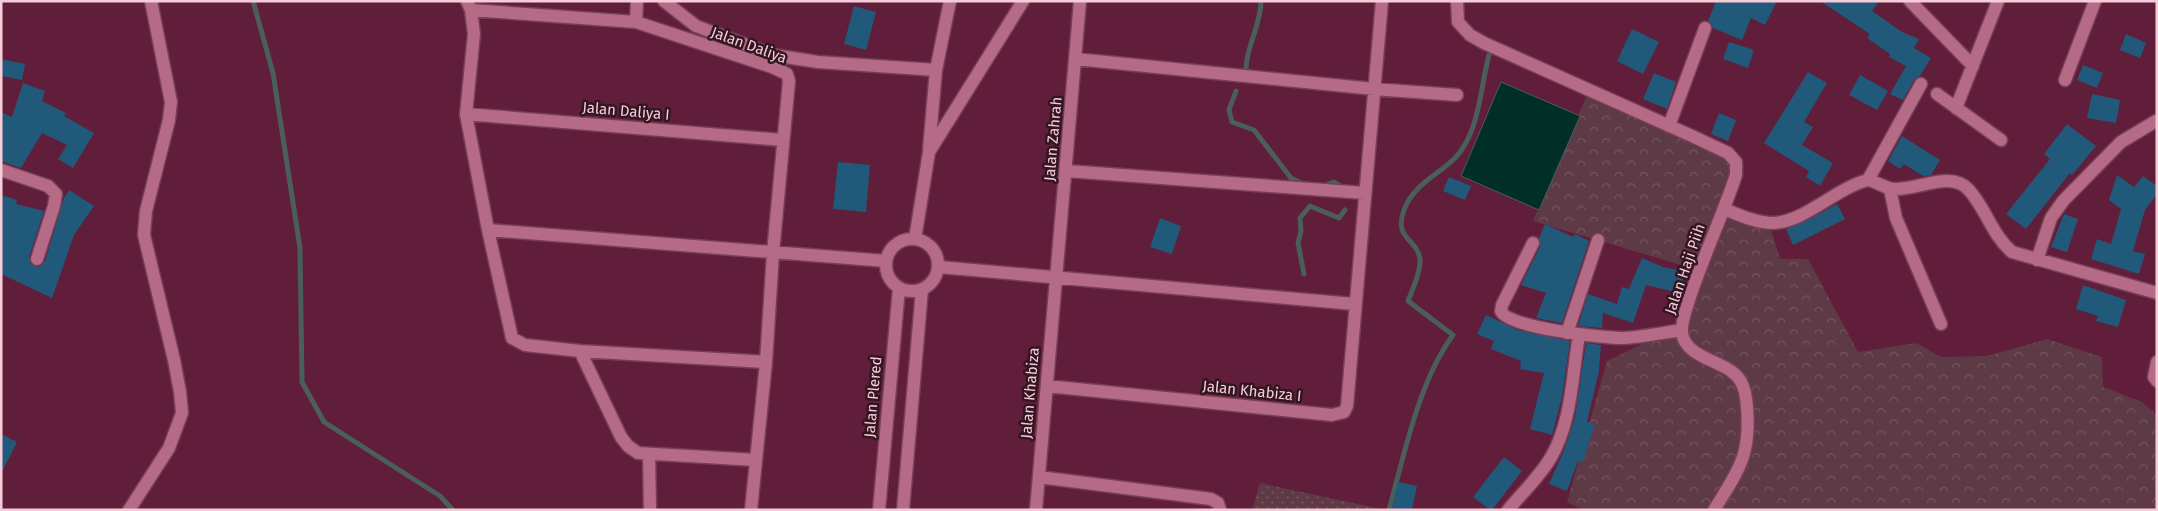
<svg xmlns="http://www.w3.org/2000/svg" width="2158" height="511" viewBox="0 0 2158 511" font-family="'Fira Sans',sans-serif">
	<defs>
		<pattern id="grass-dots" width="8" height="8" patternUnits="userSpaceOnUse" patternTransform="scale(1.25)"><rect width="8" height="8" fill="#5d3a46"/><path d="M2 2h.1M6 6h.1" fill="none" stroke="#755560" stroke-width="1.8" stroke-linecap="round"/></pattern>
		<pattern id="forest-crowns" width="20" height="18" patternUnits="userSpaceOnUse" patternTransform="scale(1.25)"><rect width="20" height="18" fill="#5d3a46"/><path d="M2 6a3 3 0 1 1 6 0M12 15a3 3 0 1 1 6 0" fill="none" stroke="#755560"/></pattern>
	</defs>
	<rect width="100%" height="100%" fill="#601e3a"/>
	<path fill="url(#grass-dots)" d="M1260 483 1386 510H1252Z"/>
	<path fill="url(#forest-crowns)" d="M1588 93 1732 162 1733 211 1768 220 1780 259H1808L1858 352 1916 343 1941 357 1987 356 2047 339 2102 357 2103 387 2142 402 2157 415V510H1583L1567 502 1607 361 1679 326 1691 268 1533 221Z"/>
	<path fill="#002f27" stroke="#4a5e5c" d="M1501 82 1580 116 1539 210 1461 176Z"/>
	<g fill="none" stroke-linecap="round" stroke-linejoin="round">
		<path stroke="#4a5e5c" stroke-width="5" d="M253 1 273 73 300 248 302 382 324 422 440 496 453 510
			M1246 73C1245 48 1261 26 1261 1
			M1236 91 1229 110 1232 122 1254 130 1291 178 1305 185
			M1323 186 1334 182 1342 187
			M1304 274 1298 243 1301 231 1300 218 1310 206 1339 218 1345 210
			M1389 510C1404 455 1419 381 1453 335L1408 301C1412 290 1421 272 1420 260 1418 238 1393 240 1404 210 1413 185 1438 175 1455 158 1480 132 1480 88 1489 55"/>
	</g>
	<path fill="#20597a" d="M1716 1H1777L1765 25 1751 18 1742 40 1713 28 1708 21Z
		M1820 1H1879L1872 11 1902 32 1919 39 1914 48 1931 58 1920 76 1914 80 1903 100 1890 94 1906 66 1889 57 1890 54 1867 38 1870 34Z
		M854 6 876 12 866 50 844 44Z
		M1632 29 1659 42 1643 74 1617 61Z
		M2126 34 2146 43 2140 58 2120 50Z
		M1729 42 1754 50 1748 68 1723 59Z
		M1 59 25 64 22 80 1 76Z
		M2083 65 2103 73 2097 88 2077 80Z
		M1808 72 1827 83 1804 122 1813 127 1802 145 1833 163 1820 186 1806 177 1809 171 1764 143Z
		M1654 73 1676 82 1667 109 1643 99Z
		M1860 75 1888 91 1877 110 1849 95Z
		M23 83 45 91 42 101 66 113 64 116 94 133 73 168 58 159 67 145 42 133 21 168 1 161V112L12 117Z
		M2092 94 2120 100 2116 123 2087 118Z
		M1719 113 1736 120 1728 141 1711 134Z
		M2067 124 2096 146 2072 175 2070 173 2026 229 2006 214 2050 159 2044 154Z
		M1902 136 1940 160 1931 175 1923 176 1904 164 1900 169 1888 161Z
		M838 162 870 165 866 212 833 209Z
		M2117 175 2134 187 2143 176 2157 186V194L2145 210 2133 251 2145 254 2139 274 2091 259 2097 239 2111 244 2121 209 2109 200Z
		M1449 177 1471 186 1465 200 1443 191Z
		M69 190 94 206 74 235 52 298 1 274V195L17 200 16 204 44 211 29 257 31 264 38 267 45 261 64 198Z
		M1837 204 1845 219 1793 245 1786 229 1812 218Z
		M2064 214 2078 219 2067 252 2051 247Z
		M1160 218 1181 226 1172 254 1150 247Z
		M1545 224 1573 237 1575 234 1589 241 1562 323 1536 318 1546 293 1521 285 1540 247 1539 238Z
		M1642 258 1663 267 1685 272 1680 293 1646 285 1633 323 1603 313 1602 328 1578 326 1588 294 1617 304 1622 287 1629 289Z
		M2083 285 2126 300 2118 327 2096 321 2098 316 2076 309Z
		M1486 315 1518 330 1570 341 1562 397 1552 435 1530 429 1544 373 1520 369 1521 361 1491 349 1494 341 1477 334Z
		M1586 343 1601 345 1599 371 1587 422 1595 424 1583 462 1578 461 1567 491 1549 484 1565 448 1575 417Z
		M1 434 17 442 1 474Z
		M1504 457 1522 471 1492 510H1490L1473 497Z
		M1398 482 1417 486 1412 510H1392Z"/>
	<g fill="none" stroke-linecap="round" stroke-linejoin="round">
		<defs>
			<path id="minor" d="M467 1 471 10 474 34 466 114 488 230 512 338 525 345 580 351 766 362
				M664 1 696 26 773 55 818 62 936 70
				M1457 1 1458 22 1470 35 1484 43 1692 136 1728 153 1736 162V175C1722 217 1703 257 1689 300 1686 310 1681 322 1682 333 1685 355 1716 360 1731 371 1744 380 1746 393 1747 408 1751 456 1738 471 1714 510
				M1910 1 1973 66
				M471 10 636 22 772 67 787 74 789 81 773 253 766 362 751 510
				M636 22 637 1
				M1076 59 1374 89 1457 95
				M2065 80 2095 1
				M1937 94 2001 140
				M1956 108 1998 1
				M466 114 782 140
				M1669 126 1705 28
				M929 149 936 70 950 1
				M1 170 48 186 56 194 54 206 37 259
				M1067 171 1365 193
				M1868 180 1921 84
				M1890 189 1896 218 1941 324
				M1724 209C1739 215 1756 223 1773 223 1805 222 1836 188 1868 180 1877 182 1885 188 1893 189 1916 191 1950 170 1968 189 1986 208 1991 234 2012 252L2157 293
				M488 230 886 261
				M886 265a26 26 0 1 1 52 0a26 26 0 1 1-52 0Z
				M915 239 929 152 1023 1
				M1533 243 1502 305 1501 311C1507 328 1605 338 1624 338 1643 337 1662 333 1682 330
				M2037 260 2051 218 2063 201 2121 142 2156 121
				M939 267 1354 304
				M1567 333 1598 240
				M580 351 621 437 628 446 638 453 756 460
				M2157 362 2154 377 2157 381
				M1047 386 1332 415 1344 412 1347 406 1382 1
				M649 454 650 510
				M1039 477 1211 499 1218 503 1220 510
				M129 510 169 448 182 413 180 392 174 360 144 235 146 211 169 120 171 102 151 1
				M879 510 899 288
				M903 510 922 289
				M1036 510 1080 1
				M1508 510C1522 493 1539 477 1550 459 1572 423 1572 375 1579 335"/>
		</defs>
		<use href="#minor" stroke="#783e58" stroke-width="15"/>
		<use href="#minor" stroke="#b56b85" stroke-width="12"/>
	</g>
	<g text-anchor="middle" stroke-width="5" stroke-linejoin="round" paint-order="stroke">
		<g font-size="15" fill="#f6ccd9" stroke="#331621">
			<text transform="translate(749 45) rotate(20)" y="5">Jalan Daliya</text>
			<text transform="translate(626 111) rotate(5)" y="5">Jalan Daliya I</text>
			<text transform="translate(1053 139) rotate(-85)" y="5">Jalan Zahrah</text>
			<text transform="translate(1685 269) rotate(-71)" y="5">Jalan Haji Piih</text>
			<text transform="translate(1252 391) rotate(6)" y="5">Jalan Khabiza I</text>
			<text transform="translate(1030 393) rotate(-85)" y="5">Jalan Khabiza</text>
			<text transform="translate(873 397) rotate(-85)" y="5">Jalan Plered</text>
		</g>
	</g>
	<rect width="2158" height="511" fill="none" stroke="#f6ccd9" stroke-width="5"/>
</svg>
